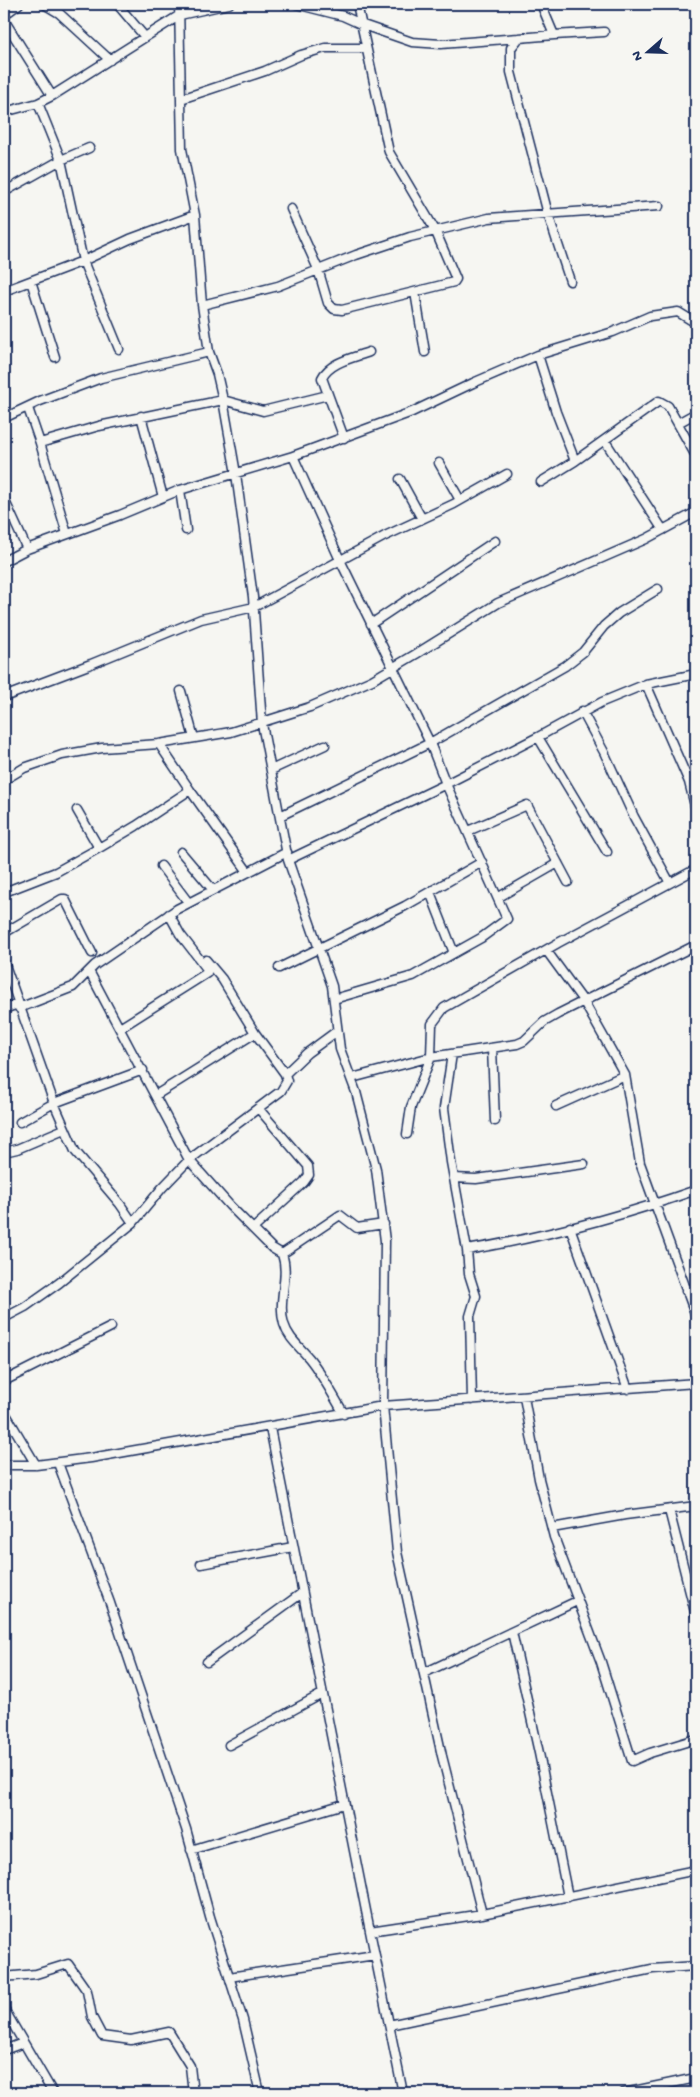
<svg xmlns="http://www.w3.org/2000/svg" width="700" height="2097" viewBox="0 0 700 2097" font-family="'Gochi Hand',sans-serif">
	<rect width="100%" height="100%" fill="#f6f6f2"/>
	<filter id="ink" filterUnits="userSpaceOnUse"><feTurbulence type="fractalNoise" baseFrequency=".02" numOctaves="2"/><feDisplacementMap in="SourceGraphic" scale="10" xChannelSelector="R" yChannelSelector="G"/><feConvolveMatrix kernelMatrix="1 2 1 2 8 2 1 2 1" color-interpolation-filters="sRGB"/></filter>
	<g filter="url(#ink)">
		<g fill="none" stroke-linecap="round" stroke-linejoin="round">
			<defs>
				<path id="minor" d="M44 4 59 13 110 60
					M117 4 145 37
					M179 4 182 149 195 215 202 305 209 352 217 374 223 400 236 474 253 597 262 724 288 860 332 986 340 1049 356 1092 376 1169 385 1241 383 1406 397 1552 442 1756 482 1914
					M296 4 343 16 363 25 412 42 441 44 519 38
					M541 4 554 35 519 38 511 48V72L548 214 570 281
					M4 15 19 4
					M4 20 52 96
					M554 35 604 32
					M181 99 265 71 301 55 325 48H365
					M38 103 61 160 89 148
					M4 112 38 103 52 96 180 15 229 4
					M4 192 61 160 83 261 130 239 195 215
					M291 209 318 269 328 303 334 309 342 310 454 282 456 279 435 230 389 152 357 4
					M31 281 55 357
					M4 291 83 261 119 349
					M415 292 425 352
					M202 305 278 286 356 255 410 237 489 218 659 206
					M538 355 556 412 575 461
					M28 408 40 443 67 534
					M141 416 163 497
					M4 418 40 401 101 378 209 352
					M678 423 696 413
					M344 438 322 378C330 362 353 358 369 352
					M605 441 663 530
					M40 443 99 426 223 400 263 411 328 395
					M293 456 412 412 473 383 538 355 613 332 650 316 678 312 691 320 696 321
					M439 463 460 500
					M400 479 422 519
					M541 482 575 461 659 401 668 406 696 456
					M180 490 186 530
					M4 499 27 549
					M4 561 27 549 120 515 180 490 293 456 340 560 430 743 446 784 507 919 481 938 413 976 334 999
					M371 624 495 541
					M646 684 689 782 696 810
					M181 691 194 738
					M4 697 91 664 201 619 254 607 385 536 454 504 507 474
					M582 711 604 752 634 817 670 883
					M538 737 607 852
					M159 744 190 790
					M271 770 325 745
					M4 780 24 768 62 755 102 748 159 744 231 732 310 707 372 680 416 654 498 603 646 539 696 512
					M77 810 99 848 136 826 190 790 248 872
					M280 816 430 743 565 666 583 652 604 626 619 613 658 589
					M468 831 527 805 568 882
					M181 852 213 890
					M288 860 446 784 538 737 602 702 646 684 696 674
					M161 866 188 902
					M4 888 7 891 56 872 99 848
					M430 892 454 953
					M499 897 558 863
					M4 933 62 899H65L92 953
					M546 950 584 1002 625 1075 640 1163 696 1316
					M206 960 222 979 255 1033 285 1074
					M4 962 54 1103 75 1151 120 1204 133 1223
					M279 968 405 906 482 862
					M89 971 189 1160 230 1206 272 1248 282 1254C290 1276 277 1301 284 1324 288 1338 300 1347 309 1358 322 1374 333 1395 344 1414
					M19 1008 73 987 95 965 177 909 287 852
					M4 1009 18 1004
					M120 1028 207 973V969L180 934 169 914
					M492 1048 495 1121
					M452 1054 444 1108 451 1162 467 1250 469 1274 476 1296 470 1316 472 1400
					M352 1078 431 1057 432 1024 444 1008 558 943 696 869
					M156 1095 255 1033
					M556 1106 625 1075
					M20 1122 54 1103 143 1070
					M407 1134 411 1107 431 1057 517 1044 524 1041 544 1022 558 1014 696 945
					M4 1152 17 1149 64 1129
					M454 1178 476 1179 584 1164
					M570 1227 628 1389
					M254 1228 304 1182 309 1175 308 1166 258 1108
					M467 1250C544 1237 622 1216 696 1190
					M282 1254 340 1215 357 1228 384 1224
					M686 1291 696 1287
					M4 1318 25 1307 59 1283 133 1223 162 1188 189 1160 281 1091 287 1081 285 1074 307 1053 337 1031
					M4 1381 111 1327
					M524 1397 539 1479 554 1537 601 1662 632 1761 650 1753 696 1739
					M4 1411 36 1465
					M270 1428 370 1931
					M58 1463 110 1603 186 1829 210 1917 243 2020 260 2093
					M4 1465H36L91 1458 383 1406 696 1383
					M669 1510 696 1616
					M552 1528 625 1515 696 1506
					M201 1564 293 1547
					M512 1632 539 1753 568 1897
					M207 1662 302 1593
					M424 1673 577 1601
					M229 1745 322 1694
					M191 1850 344 1804
					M4 1977 36 1974 68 1964 87 1991 92 2017 102 2036 131 2040 169 2032 190 2066 193 2093
					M229 1977 375 1955
					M4 2009 53 2093
					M389 2025 652 1969 696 1966
					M4 2050 23 2043
					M403 2093 370 1931 482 1914 696 1870
					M624 2093 696 2078"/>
			</defs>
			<use href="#minor" stroke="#1b2f5e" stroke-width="11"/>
			<use href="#minor" stroke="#f6f6f2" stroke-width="8"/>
		</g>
	</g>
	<rect width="700" height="2097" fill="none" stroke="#f6f6f2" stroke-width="20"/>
	<rect x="10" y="10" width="680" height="2077" fill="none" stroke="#1b2f5e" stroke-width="2" filter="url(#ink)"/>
	<g transform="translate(648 52) rotate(250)" stroke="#f6f6f2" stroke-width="4" paint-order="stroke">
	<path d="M0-4L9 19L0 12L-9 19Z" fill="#1b2f5e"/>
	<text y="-8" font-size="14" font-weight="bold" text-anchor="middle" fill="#1b2f5e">N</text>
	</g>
</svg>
